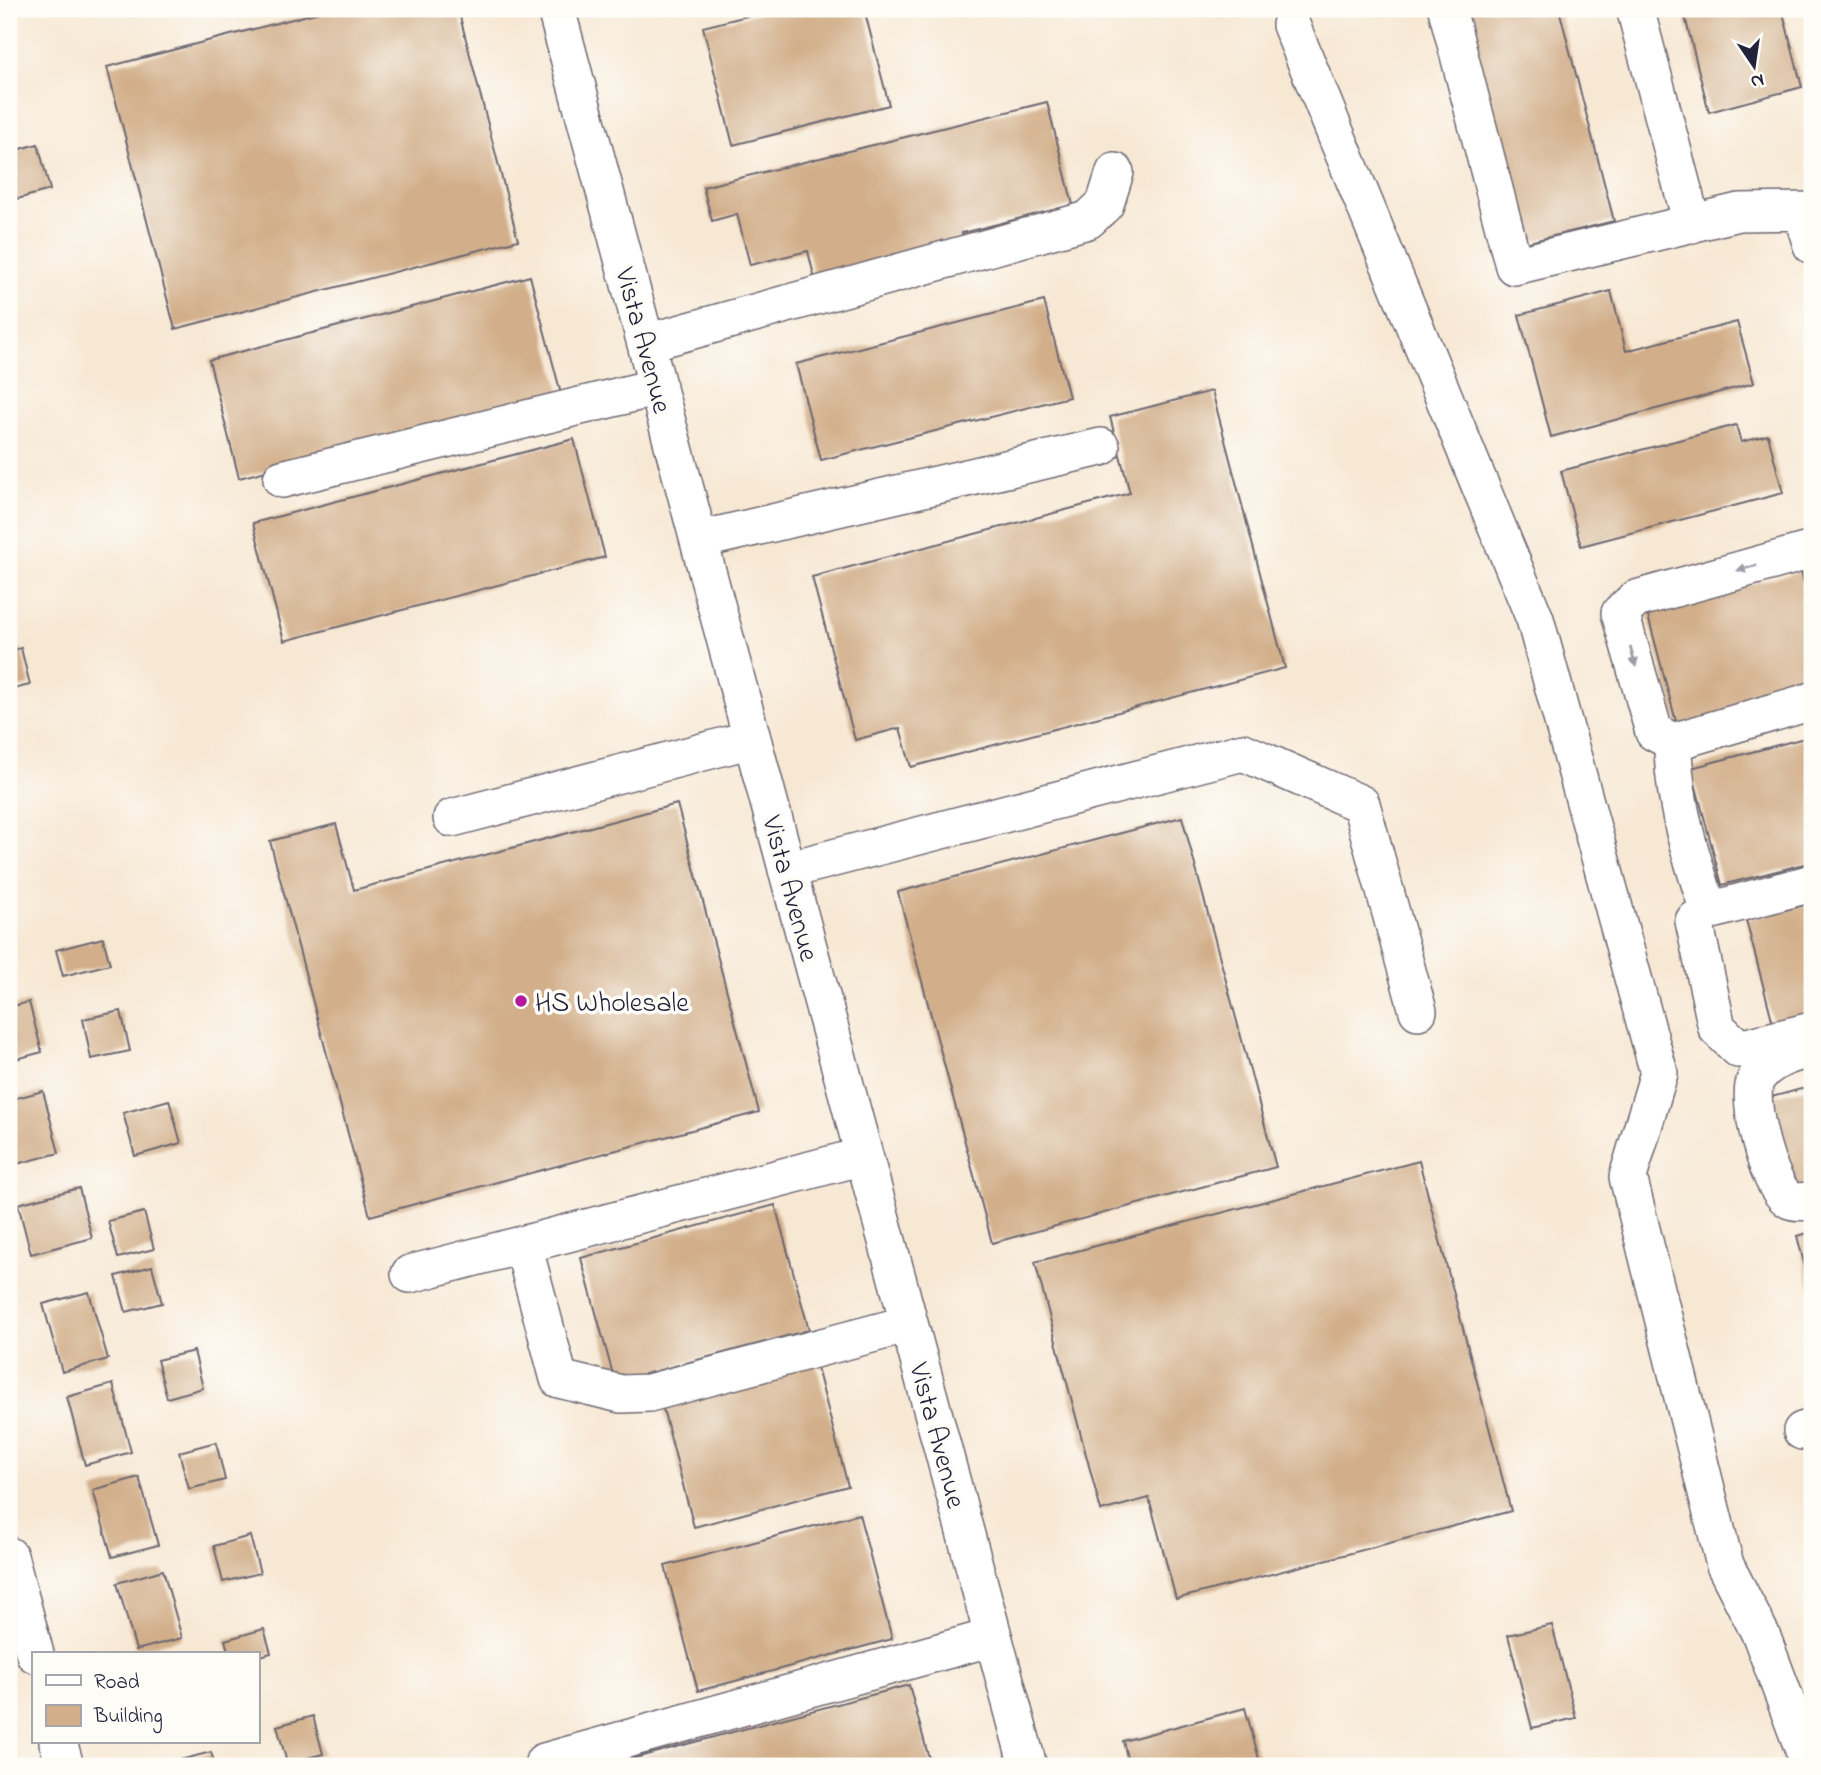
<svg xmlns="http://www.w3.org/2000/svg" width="1821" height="1775" viewBox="0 0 1821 1775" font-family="'Indie Flower',sans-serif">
	<rect width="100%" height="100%" fill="#fdfcf7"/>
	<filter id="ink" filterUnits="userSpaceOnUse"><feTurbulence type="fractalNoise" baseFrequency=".0143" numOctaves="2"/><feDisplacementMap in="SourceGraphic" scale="14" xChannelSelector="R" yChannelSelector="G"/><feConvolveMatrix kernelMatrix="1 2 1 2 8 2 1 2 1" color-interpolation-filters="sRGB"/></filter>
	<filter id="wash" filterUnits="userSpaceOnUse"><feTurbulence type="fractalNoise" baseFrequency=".00686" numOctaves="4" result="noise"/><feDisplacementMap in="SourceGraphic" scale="28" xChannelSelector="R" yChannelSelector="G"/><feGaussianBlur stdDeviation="1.57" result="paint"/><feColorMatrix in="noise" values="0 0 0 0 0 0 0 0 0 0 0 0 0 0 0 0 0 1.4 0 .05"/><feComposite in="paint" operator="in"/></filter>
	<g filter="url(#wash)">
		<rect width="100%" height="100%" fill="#f7e8d4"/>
		<g id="blocks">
			<path fill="#d2af8a" d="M331 9H458L518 240 175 329 107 67Z
				M775 9H864L889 105 733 145 703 27Z
				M1460 9H1559L1614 221 1521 244Z
				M1683 9H1782L1802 87 1709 112Z
				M1047 102 1073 205 962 233 966 247 816 284 808 251 750 265 737 214 712 221 703 187Z
				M38 144 50 190 17 199 9 167V152Z
				M530 276 561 394 239 478 209 360Z
				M1611 291 1626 351 1737 322 1754 383 1551 437 1519 315Z
				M1044 301 1069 397 821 460 796 364Z
				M1212 391 1285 668 911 767 900 728 855 740 812 577 1130 493 1110 417Z
				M1736 425 1741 442 1768 435 1783 493 1581 546 1561 471Z
				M574 439 605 557 284 641 253 523Z
				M1801 571 1812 616V693L1678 729 1647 612Z
				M21 648 30 685 9 690V651Z
				M1812 736V862L1722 885 1691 768Z
				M677 804 759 1112 370 1216 270 841 336 824 354 890Z
				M1182 817 1276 1167 992 1243 898 892Z
				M1812 903V1026L1776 1035 1746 920Z
				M103 938 110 964 63 976 56 950Z
				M29 1002 42 1052 9 1061V1007Z
				M121 1011 130 1051 91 1059 83 1019Z
				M1812 1086V1193L1795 1197 1768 1098Z
				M43 1091 59 1153 9 1166V1100Z
				M169 1100 181 1143 135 1156 123 1113Z
				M1419 1161 1511 1511 1176 1599 1149 1498 1101 1511 1035 1262Z
				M79 1188 92 1238 31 1254 18 1204Z
				M775 1205 809 1330 615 1382 581 1258Z
				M144 1212 154 1249 118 1258 108 1221Z
				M1812 1232V1290H1811L1797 1236Z
				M152 1266 162 1303 126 1312 116 1276Z
				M89 1292 108 1359 62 1372 43 1304Z
				M194 1351 203 1388 167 1398 157 1360Z
				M815 1360 848 1486 694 1527 661 1401Z
				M113 1384 131 1452 85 1465 67 1397Z
				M216 1442 225 1480 189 1489 179 1452Z
				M139 1477 158 1545 112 1557 93 1490Z
				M859 1514 892 1639 698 1691 665 1566Z
				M250 1536 260 1573 223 1582 214 1546Z
				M163 1570 182 1638 136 1650 117 1583Z
				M1552 1625 1576 1718 1532 1728 1508 1635Z
				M264 1629 271 1653 257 1657 229 1654 225 1640Z
				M909 1685 931 1766H609V1765Z
				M1245 1708 1261 1766H1129L1123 1741Z
				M313 1716 323 1754 287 1763 277 1726Z
				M211 1752 215 1766H165V1764Z"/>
		</g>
	</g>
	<g filter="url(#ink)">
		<use href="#blocks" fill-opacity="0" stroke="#6d6771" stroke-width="2"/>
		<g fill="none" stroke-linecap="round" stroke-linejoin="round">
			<defs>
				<path id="minor" d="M556 9 1028 1766
					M1447 9 1514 266 1739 212 1812 211
					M1636 12 1692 224
					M1291 25 1535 619 1659 1073 1628 1177 1725 1565 1761 1635 1810 1766
					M1802 214 1812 245
					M646 343 1088 220 1105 204 1115 172
					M282 479 658 387
					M699 540 1101 447
					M1812 550 1636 599 1620 613 1654 732 1673 742 1812 701
					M1673 742C1673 803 1690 854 1709 911
					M452 818 752 739
					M787 870 1243 752 1361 804 1418 1011
					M1812 883 1709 911 1694 921 1717 1028 1739 1049 1812 1031
					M1808 1050C1789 1054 1767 1062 1756 1079 1745 1097 1769 1191 1790 1200 1796 1203 1806 1201 1812 1201
					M523 1245 559 1379 621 1394 649 1393 909 1324
					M410 1274 864 1156
					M1802 1431 1812 1428
					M9 1556 35 1654
					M58 1742 65 1766
					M543 1766 544 1762 993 1637"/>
			</defs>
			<use href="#minor" stroke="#6d6771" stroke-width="40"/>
			<use href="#minor" stroke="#fff" stroke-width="37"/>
		</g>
		<defs><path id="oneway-solid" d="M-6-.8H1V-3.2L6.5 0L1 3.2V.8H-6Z" transform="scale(1.75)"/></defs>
		<g fill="#9c9ca7">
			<use href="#oneway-solid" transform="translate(1747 568) rotate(165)"/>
			<use href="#oneway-solid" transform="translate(1633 657) rotate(74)"/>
		</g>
	</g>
	<circle fill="#b5179e" stroke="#fdfcf7" stroke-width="2.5" cx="521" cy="1001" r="7"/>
	<g text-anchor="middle" stroke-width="7" stroke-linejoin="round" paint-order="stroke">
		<g font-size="28" fill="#22223b" stroke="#fdfcf7">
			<text transform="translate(645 340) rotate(75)" y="10">Vista Avenue</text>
			<text transform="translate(792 888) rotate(75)" y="10">Vista Avenue</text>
			<text transform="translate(939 1435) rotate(75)" y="10">Vista Avenue</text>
		</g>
		<g font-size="28" fill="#22223b" stroke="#fdfcf7" text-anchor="start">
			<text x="535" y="1011">HS Wholesale</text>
		</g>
	</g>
	<rect width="1821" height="1775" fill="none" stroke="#fdfcf7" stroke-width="35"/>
	<rect x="32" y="1652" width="228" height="91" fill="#fdfcf7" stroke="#a5a5ac" stroke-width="2"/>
	<rect x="46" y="1675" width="35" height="10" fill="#ffffff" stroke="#a5a5ac" stroke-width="2"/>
	<text x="94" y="1688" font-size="21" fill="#22223b">Road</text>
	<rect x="46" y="1705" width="35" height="21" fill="#d2af8a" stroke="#a5a5ac" stroke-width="2"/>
	<text x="94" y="1722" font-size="21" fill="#22223b">Building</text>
	<g transform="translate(1754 66) rotate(167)" stroke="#fdfcf7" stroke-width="5" paint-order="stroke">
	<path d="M0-5L12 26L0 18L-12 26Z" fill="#22223b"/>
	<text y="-10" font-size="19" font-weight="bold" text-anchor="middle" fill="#22223b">N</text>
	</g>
</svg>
